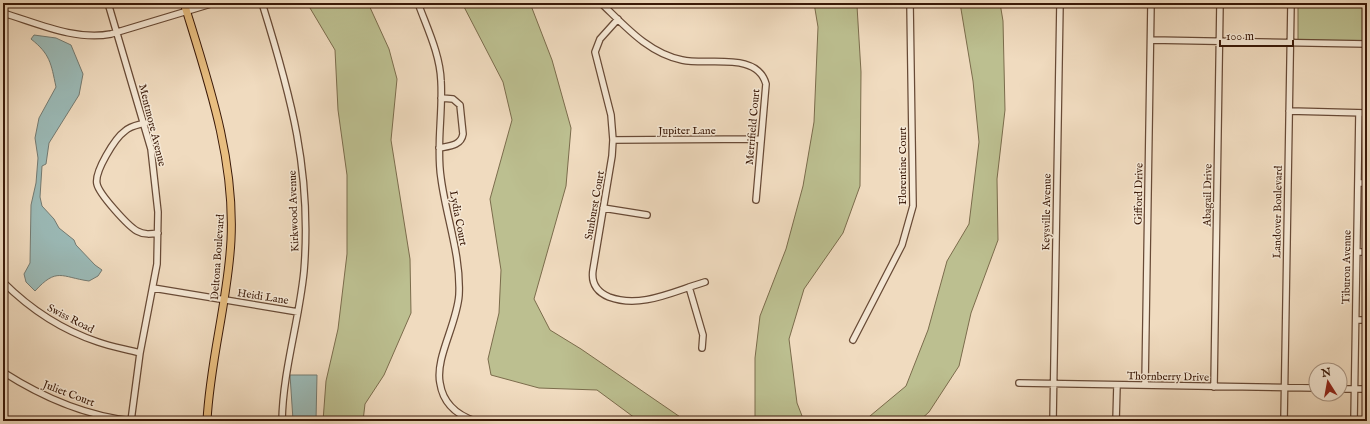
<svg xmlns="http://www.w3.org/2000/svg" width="1370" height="424" viewBox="0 0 1370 424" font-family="'IM FELL English',serif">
	<rect width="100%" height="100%" fill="#f0dbbf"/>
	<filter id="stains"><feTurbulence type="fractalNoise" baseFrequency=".005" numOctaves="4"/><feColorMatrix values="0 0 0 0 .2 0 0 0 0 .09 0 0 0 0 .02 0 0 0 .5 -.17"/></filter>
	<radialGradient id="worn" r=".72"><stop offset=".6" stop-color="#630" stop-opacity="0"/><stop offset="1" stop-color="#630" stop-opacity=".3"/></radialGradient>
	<path fill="#bcbf90" stroke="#7b6c4c" d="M307 3H368L389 49 397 79 391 140 410 259 411 313 384 375 365 404 363 421H323L326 381 338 329 347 254V175L338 110 335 50Z
		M462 3H530L552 60 571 128 566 186 534 299 550 330 581 349 686 421H639L597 390 539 388 491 375 488 359 499 313 501 270 490 199 512 120 503 82Z
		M814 3H856L857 6 861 72 860 186 843 233 804 289 789 339 797 403 804 421H755V358L760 316 786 249 803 186 814 122 818 27Z
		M960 3H1000L1003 21 1005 110 997 179 998 240 971 313 959 366 929 412 919 421H864L906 386 928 330 947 261 969 224 979 142 973 81Z
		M1298 3H1367V41L1298 40Z"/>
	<path fill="#9bbab7" stroke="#747a71" d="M34 35 56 38 71 45 83 74 79 95 49 143 46 164 42 166 40 197 42 206 54 219 59 228 74 240 76 245 95 265 102 270 98 276 89 281C61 277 57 267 35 291L26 282 24 274 30 263 31 205 36 183 38 158 35 138 39 118 56 87C51 63 50 54 31 39Z
		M290 375H317L316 420H293Z"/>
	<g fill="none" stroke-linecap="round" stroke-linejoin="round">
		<defs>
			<path id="minor" d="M108 3 151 149 158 212 157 264 140 353 131 421
				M262 3C291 96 312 172 304 271 299 322 283 370 282 421
				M418 3C427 28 440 54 441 81 443 114 436 146 441 178 446 217 461 255 459 295 457 324 435 358 440 383 443 403 457 415 475 421
				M601 3C625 26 648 53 682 60 708 66 757 51 766 84L756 200
				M3 13C37 23 75 41 111 34L214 3
				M618 19 600 39 595 52 611 115 613 140 612 156 593 270C591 283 597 292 609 297 641 309 674 291 705 282
				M1151 40 1367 44
				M1289 111 1367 113
				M145 123C138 125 130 126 125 131 115 138 94 172 97 184 99 194 128 226 137 231 144 235 151 234 158 233
				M613 140 761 139
				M439 148C449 146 461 146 463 134L460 105 453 99 441 98
				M1358 183H1367
				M603 208 647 215
				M1357 252H1367
				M3 282C30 309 62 330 98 342 112 347 126 349 140 353
				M689 287 703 335 702 348
				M153 288 298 312
				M1356 320H1367
				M853 340 902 245 913 206 910 3
				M3 372C42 397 86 416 133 421
				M1019 383 1316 388
				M1145 385 1151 3
				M1214 387 1220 3
				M1340 389H1367
				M1053 421 1060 3
				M1116 421 1117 385
				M1284 421 1291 3
				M1354 421 1359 113"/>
			<path id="major" d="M184 3C208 81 235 158 231 240 228 301 210 360 207 421"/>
		</defs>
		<use href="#minor" stroke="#684a36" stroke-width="8"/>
		<use href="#major" stroke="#3a1908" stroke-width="9"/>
		<use href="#minor" stroke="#f5e8d5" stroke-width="5.5"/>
		<use href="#major" stroke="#e8be80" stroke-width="7"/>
	</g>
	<g text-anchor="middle" stroke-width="3" stroke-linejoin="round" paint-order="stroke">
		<g font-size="11" fill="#3a1908" stroke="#f5e8d5">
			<text transform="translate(153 125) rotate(76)" y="4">Mentmore Avenue</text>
			<text transform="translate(752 127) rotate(-85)" y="4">Merrifield Court</text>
			<text x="687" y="134">Jupiter Lane</text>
			<text transform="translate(902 166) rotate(-90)" y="4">Florentine Court</text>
			<text transform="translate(1138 194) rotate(-89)" y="4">Gifford Drive</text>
			<text transform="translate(1207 195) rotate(-89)" y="4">Abagail Drive</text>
			<text transform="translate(594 205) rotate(-80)" y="4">Sunburst Court</text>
			<text transform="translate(293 211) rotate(-92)" y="4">Kirkwood Avenue</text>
			<text transform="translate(1046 212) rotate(-89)" y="4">Keysville Avenue</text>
			<text transform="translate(1277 212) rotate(-89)" y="4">Landover Boulevard</text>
			<text transform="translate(459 218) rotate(79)" y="4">Lydia Court</text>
			<text transform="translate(217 257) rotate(-86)" y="4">Deltona Boulevard</text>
			<text transform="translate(1346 267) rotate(-89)" y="4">Tiburon Avenue</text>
			<text transform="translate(263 296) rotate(9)" y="4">Heidi Lane</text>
			<text transform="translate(71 318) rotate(27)" y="4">Swiss Road</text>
			<text transform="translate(1168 376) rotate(1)" y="4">Thornberry Drive</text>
			<text transform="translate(69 393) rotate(21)" y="4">Juliet Court</text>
		</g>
	</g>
	<rect width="1370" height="424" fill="none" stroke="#f0dbbf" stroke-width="16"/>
	<rect x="4" y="4" width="1362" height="416" fill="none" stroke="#3a1908" stroke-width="2"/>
	<rect x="8" y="8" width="1354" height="408" fill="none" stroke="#3a1908"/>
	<g transform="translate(1328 382) rotate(349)"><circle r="19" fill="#f5e8d5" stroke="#aa9583"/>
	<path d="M0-3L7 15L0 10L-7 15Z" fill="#8f2418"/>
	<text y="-6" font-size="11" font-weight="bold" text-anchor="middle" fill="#3a1908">N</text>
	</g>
	<path d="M1220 40v6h73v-6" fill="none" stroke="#3a1908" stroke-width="2"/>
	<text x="1226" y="40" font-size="12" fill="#3a1908" stroke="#f5e8d5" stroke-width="3" paint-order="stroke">100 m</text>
	<rect width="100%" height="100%" filter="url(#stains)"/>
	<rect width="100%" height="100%" fill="url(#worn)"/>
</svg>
